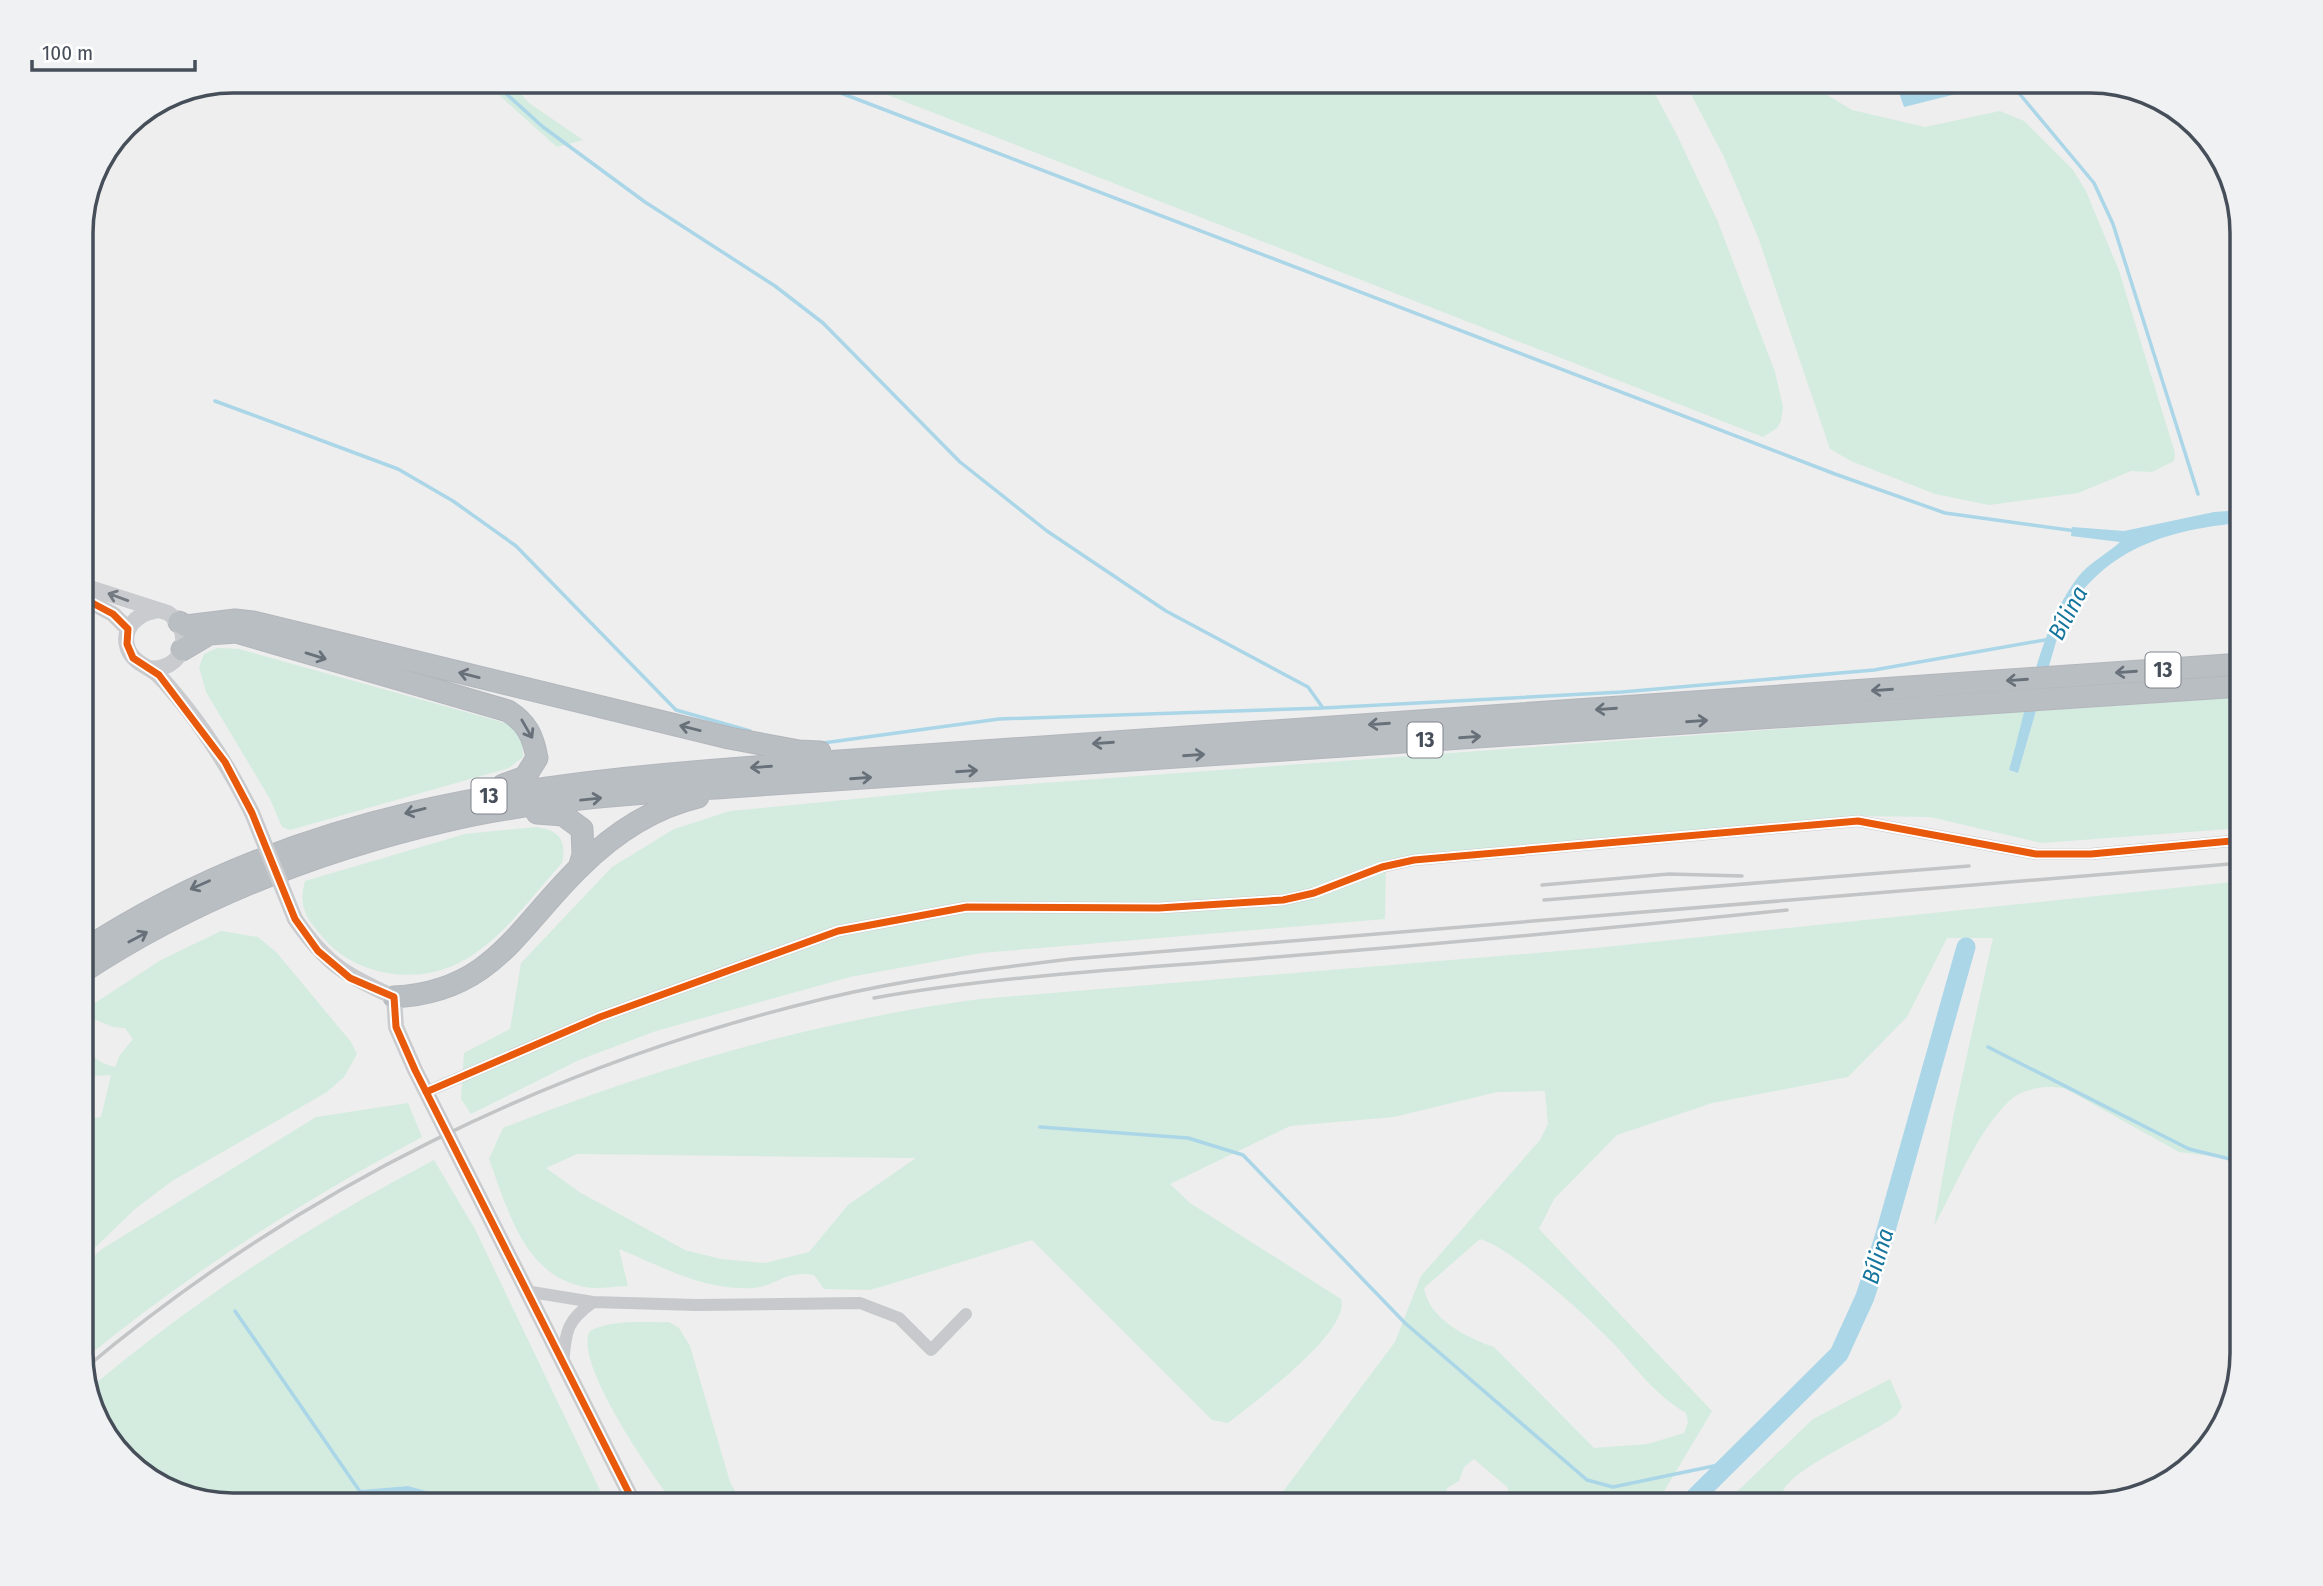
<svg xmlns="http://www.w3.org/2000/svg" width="2323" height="1586" viewBox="0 0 2323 1586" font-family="'Fira Sans Condensed',sans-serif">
	<rect width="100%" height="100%" fill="#eee"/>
	<path fill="#d3ecdf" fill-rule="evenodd" d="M483 81H509L529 103 583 140 557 147Z
		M852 81H1635L1656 96 1676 133 1718 222 1775 372 1783 407 1781 421 1777 428 1763 437Z
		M1684 81H1751L1770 85 1814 87 1852 110 1925 127 2000 111 2024 121 2073 170 2086 191 2119 271 2175 453 2174 461 2152 472 2131 471 2078 493 1989 505 1935 494 1851 461 1830 449 1758 237 1724 157Z
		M217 648 239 649 513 725 522 740 523 757 509 768 290 830 282 827 270 799 206 692 199 667 204 654Z
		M2242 697V828L2042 843 1930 817 1855 816 1386 861 1385 919 981 953 850 977 656 1031 579 1060 471 1114 461 1099 464 1053 510 1029 521 963 612 867 674 829 730 811 946 790 2026 711 2009 770 2018 773 2036 711Z
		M536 827C559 830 567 840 562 863 512 918 472 987 387 973 365 969 343 959 327 942 309 921 297 910 305 881L465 834Z
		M2242 881V1160L2179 1152 2066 1089C2050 1085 2028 1087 2014 1097 1980 1124 1955 1188 1934 1226L1953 1118 1993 938H1947L1907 1017 1848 1077 1712 1103 1617 1135 1554 1199 1539 1229 1712 1411 1660 1498 1646 1505H1516L1507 1487 1474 1459 1464 1467 1459 1481 1447 1488 1446 1494 1453 1500 1466 1495 1476 1500 1475 1505H1273L1395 1342 1421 1276 1540 1140 1548 1124 1545 1091 1497 1092 1394 1117 1290 1126 1170 1184 1190 1203 1341 1299C1351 1332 1253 1403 1228 1423L1212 1420 1032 1240 884 1286 869 1290 824 1289 814 1275C783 1270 776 1287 752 1288 704 1291 661 1266 619 1249L628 1286C615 1286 598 1290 585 1287 524 1276 508 1210 489 1159L503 1128C658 1067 815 1021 980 999L1595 948ZM577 1154 916 1158 848 1205 809 1252 765 1263 721 1259 685 1250 581 1193 546 1168ZM1480 1239C1515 1250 1589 1318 1616 1346 1638 1371 1657 1396 1686 1413L1688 1422 1684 1433 1648 1444 1594 1448 1494 1347C1467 1338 1429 1319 1424 1288Z
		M221 931 258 937 277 953 351 1042 357 1054 344 1077 327 1092 172 1181 135 1209 81 1261V1120L101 1117 111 1075 93 1076 81 1090V1012L161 960ZM96 1020 113 1027 125 1028 133 1039 120 1055 115 1067C93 1062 87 1051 82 1029Z
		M408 1103 422 1137C301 1202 187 1274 81 1362V1267L102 1249 316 1117Z
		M434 1160 475 1229 607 1505H478L408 1486 360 1490 339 1505H233L148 1480 101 1429 89 1389C196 1299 310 1225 434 1160Z
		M669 1322 679 1328 690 1346 730 1482 743 1505H709L702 1501 699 1505H675C654 1478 572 1361 590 1331 613 1319 643 1323 669 1322Z
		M1890 1379 1902 1407 1896 1416C1871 1434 1798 1466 1784 1489 1781 1494 1780 1500 1781 1505H1723L1813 1419Z"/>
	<path fill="#aad6e8" d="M1909 81H1952L1956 94 1904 107 1897 87Z
		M2242 510V523C2165 529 2094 552 2060 628L2018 773 2009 770C2027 708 2039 628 2078 577 2088 564 2108 553 2120 542L2071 536 2072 527 2124 531 2214 512Z
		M408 1486 478 1505H339L360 1490Z"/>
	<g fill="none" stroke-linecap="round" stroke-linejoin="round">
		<path stroke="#aad6e8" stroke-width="3.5" d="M491 80 543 127 645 202 775 286 823 323 960 462 1047 531 1166 611 1308 687 1323 708 1622 692 1874 670 2050 639
			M807 80 1835 474 1945 513 2076 531
			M2008 80 2094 183 2113 224 2198 494
			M215 401 398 469 453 501 516 546 676 710 750 731
			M823 743 999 719 1323 708
			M1988 1047 2189 1149 2242 1162
			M1040 1127 1188 1138 1243 1155 1405 1323 1587 1480 1613 1487 1733 1462
			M235 1311 361 1493"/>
		<path stroke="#aad6e8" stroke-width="10" d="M109 150 164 99"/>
		<path stroke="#aad6e8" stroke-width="19" d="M1687 1505 1839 1354 1865 1297 1883 1241 1966 947"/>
		<defs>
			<path id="highway" d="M179 622 186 626 235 620 253 622 729 738 799 751 820 752
				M182 650 209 634 236 632 508 711C527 723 533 736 537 758L525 777 503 785
				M537 813 563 815 582 829 583 855 579 868
				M81 952C294 812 519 784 767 766L2242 664
				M81 973C193 899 319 850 450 820 546 798 647 793 744 786L2242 686
				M394 997C493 992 517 928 580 867 613 834 652 808 698 797"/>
		</defs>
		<use href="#highway" stroke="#b3b7bc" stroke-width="23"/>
		<path stroke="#c8c9cc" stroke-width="12" d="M426 1092 600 1017 838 931 967 907 1159 908 1283 900 1314 893 1382 867 1414 860 1858 821 2036 854H2091L2242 840
			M525 1291 593 1302C565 1322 566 1332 563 1364
			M593 1302 696 1305 860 1303 899 1318 931 1350 966 1314"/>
		<path stroke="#c9cbce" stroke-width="16" d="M81 585 168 613C196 632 183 673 148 668
			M81 597 113 614 128 629
			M154 611C136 614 121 630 128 649 134 664 149 666 159 676 168 685 176 695 184 705 211 739 233 775 252 813
			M295 919C326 964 345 975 394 997L396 1027 415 1070 635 1505"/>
		<use href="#highway" stroke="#b9bec3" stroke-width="21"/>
		<path stroke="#c3c4c6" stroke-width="3.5" d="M1542 885 1669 874 1742 876
			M1544 900 1969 866
			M874 998C1003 975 1134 969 1264 958 1439 944 1613 928 1787 910
			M83 1370C296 1190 553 1064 823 999 905 979 988 969 1071 959L2242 863"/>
		<path stroke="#c9cbce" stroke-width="16" d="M252 813 295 919"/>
		<defs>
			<path id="cycleway" d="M81 597 113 614 128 629 127 644 133 658 159 675 225 762 252 813 295 919 318 951 350 978 394 997 396 1027 415 1070 635 1505
				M426 1092 600 1017 838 931 967 907 1159 908 1283 900 1314 893 1382 867 1414 860 1858 821 2036 854H2091L2242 840"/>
		</defs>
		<use href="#cycleway" stroke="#fff" stroke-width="11"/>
		<use href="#cycleway" stroke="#e8590c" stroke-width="7"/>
	</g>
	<defs><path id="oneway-shaft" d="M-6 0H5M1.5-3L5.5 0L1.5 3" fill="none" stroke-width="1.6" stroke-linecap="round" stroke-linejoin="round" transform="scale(1.75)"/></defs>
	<use stroke="#747a82" href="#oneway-shaft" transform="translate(118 597) rotate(-160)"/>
	<g stroke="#687079">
		<use href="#oneway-shaft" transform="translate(316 656) rotate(17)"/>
		<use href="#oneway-shaft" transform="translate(2126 672) rotate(176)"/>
		<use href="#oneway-shaft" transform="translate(469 675) rotate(-166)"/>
		<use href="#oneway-shaft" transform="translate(2017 680) rotate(176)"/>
		<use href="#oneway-shaft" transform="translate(1882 690) rotate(176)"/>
		<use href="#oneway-shaft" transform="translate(1606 709) rotate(176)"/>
		<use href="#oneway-shaft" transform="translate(1697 721) rotate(-4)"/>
		<use href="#oneway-shaft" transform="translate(1379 724) rotate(176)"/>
		<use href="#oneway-shaft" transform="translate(690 728) rotate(-166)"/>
		<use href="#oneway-shaft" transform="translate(527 729) rotate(60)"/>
		<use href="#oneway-shaft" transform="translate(1470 737) rotate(-4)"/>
		<use href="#oneway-shaft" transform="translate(1103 743) rotate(176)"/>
		<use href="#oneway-shaft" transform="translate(1194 755) rotate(-4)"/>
		<use href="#oneway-shaft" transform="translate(761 767) rotate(176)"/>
		<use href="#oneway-shaft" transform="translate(967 771) rotate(-4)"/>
		<use href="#oneway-shaft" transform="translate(861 778) rotate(-4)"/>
		<use href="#oneway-shaft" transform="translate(591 799) rotate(-6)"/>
		<use href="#oneway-shaft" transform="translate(415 811) rotate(166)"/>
		<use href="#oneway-shaft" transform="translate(200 885) rotate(156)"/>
		<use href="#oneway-shaft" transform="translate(138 937) rotate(-28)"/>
	</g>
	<g text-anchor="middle" stroke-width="5" stroke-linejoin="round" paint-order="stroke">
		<g fill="#fff" stroke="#7e838b" stroke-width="2">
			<rect x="2145.5" y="652.5" width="35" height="35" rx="5"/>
			<rect x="1407.5" y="722.5" width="35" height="35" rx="5"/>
			<rect x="471.5" y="778.5" width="35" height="35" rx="5"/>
		</g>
		<g font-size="21" font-weight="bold" fill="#464e59">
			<text x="2163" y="677">13</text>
			<text x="1425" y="747">13</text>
			<text x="489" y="803">13</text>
		</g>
		<g font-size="24" font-style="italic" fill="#15759d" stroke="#fff">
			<text transform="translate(2068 613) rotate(-62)" y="8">Bílina</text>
			<text transform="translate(1878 1256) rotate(-73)" y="8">Bílina</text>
		</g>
	</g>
	<path d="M0 0H2323V1586H0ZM233 93H2090A140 140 0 0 1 2230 233V1353A140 140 0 0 1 2090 1493H233A140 140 0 0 1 93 1353V233A140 140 0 0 1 233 93Z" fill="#f0f1f2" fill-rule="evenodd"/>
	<path fill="none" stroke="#464e59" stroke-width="3.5" d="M233 93H2090A140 140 0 0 1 2230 233V1353A140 140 0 0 1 2090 1493H233A140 140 0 0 1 93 1353V233A140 140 0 0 1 233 93Z"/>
	<path d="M32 60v10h163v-10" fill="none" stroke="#464e59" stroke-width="3.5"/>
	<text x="42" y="60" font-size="21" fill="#464e59" stroke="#ffffff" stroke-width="5" paint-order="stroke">100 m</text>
</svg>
